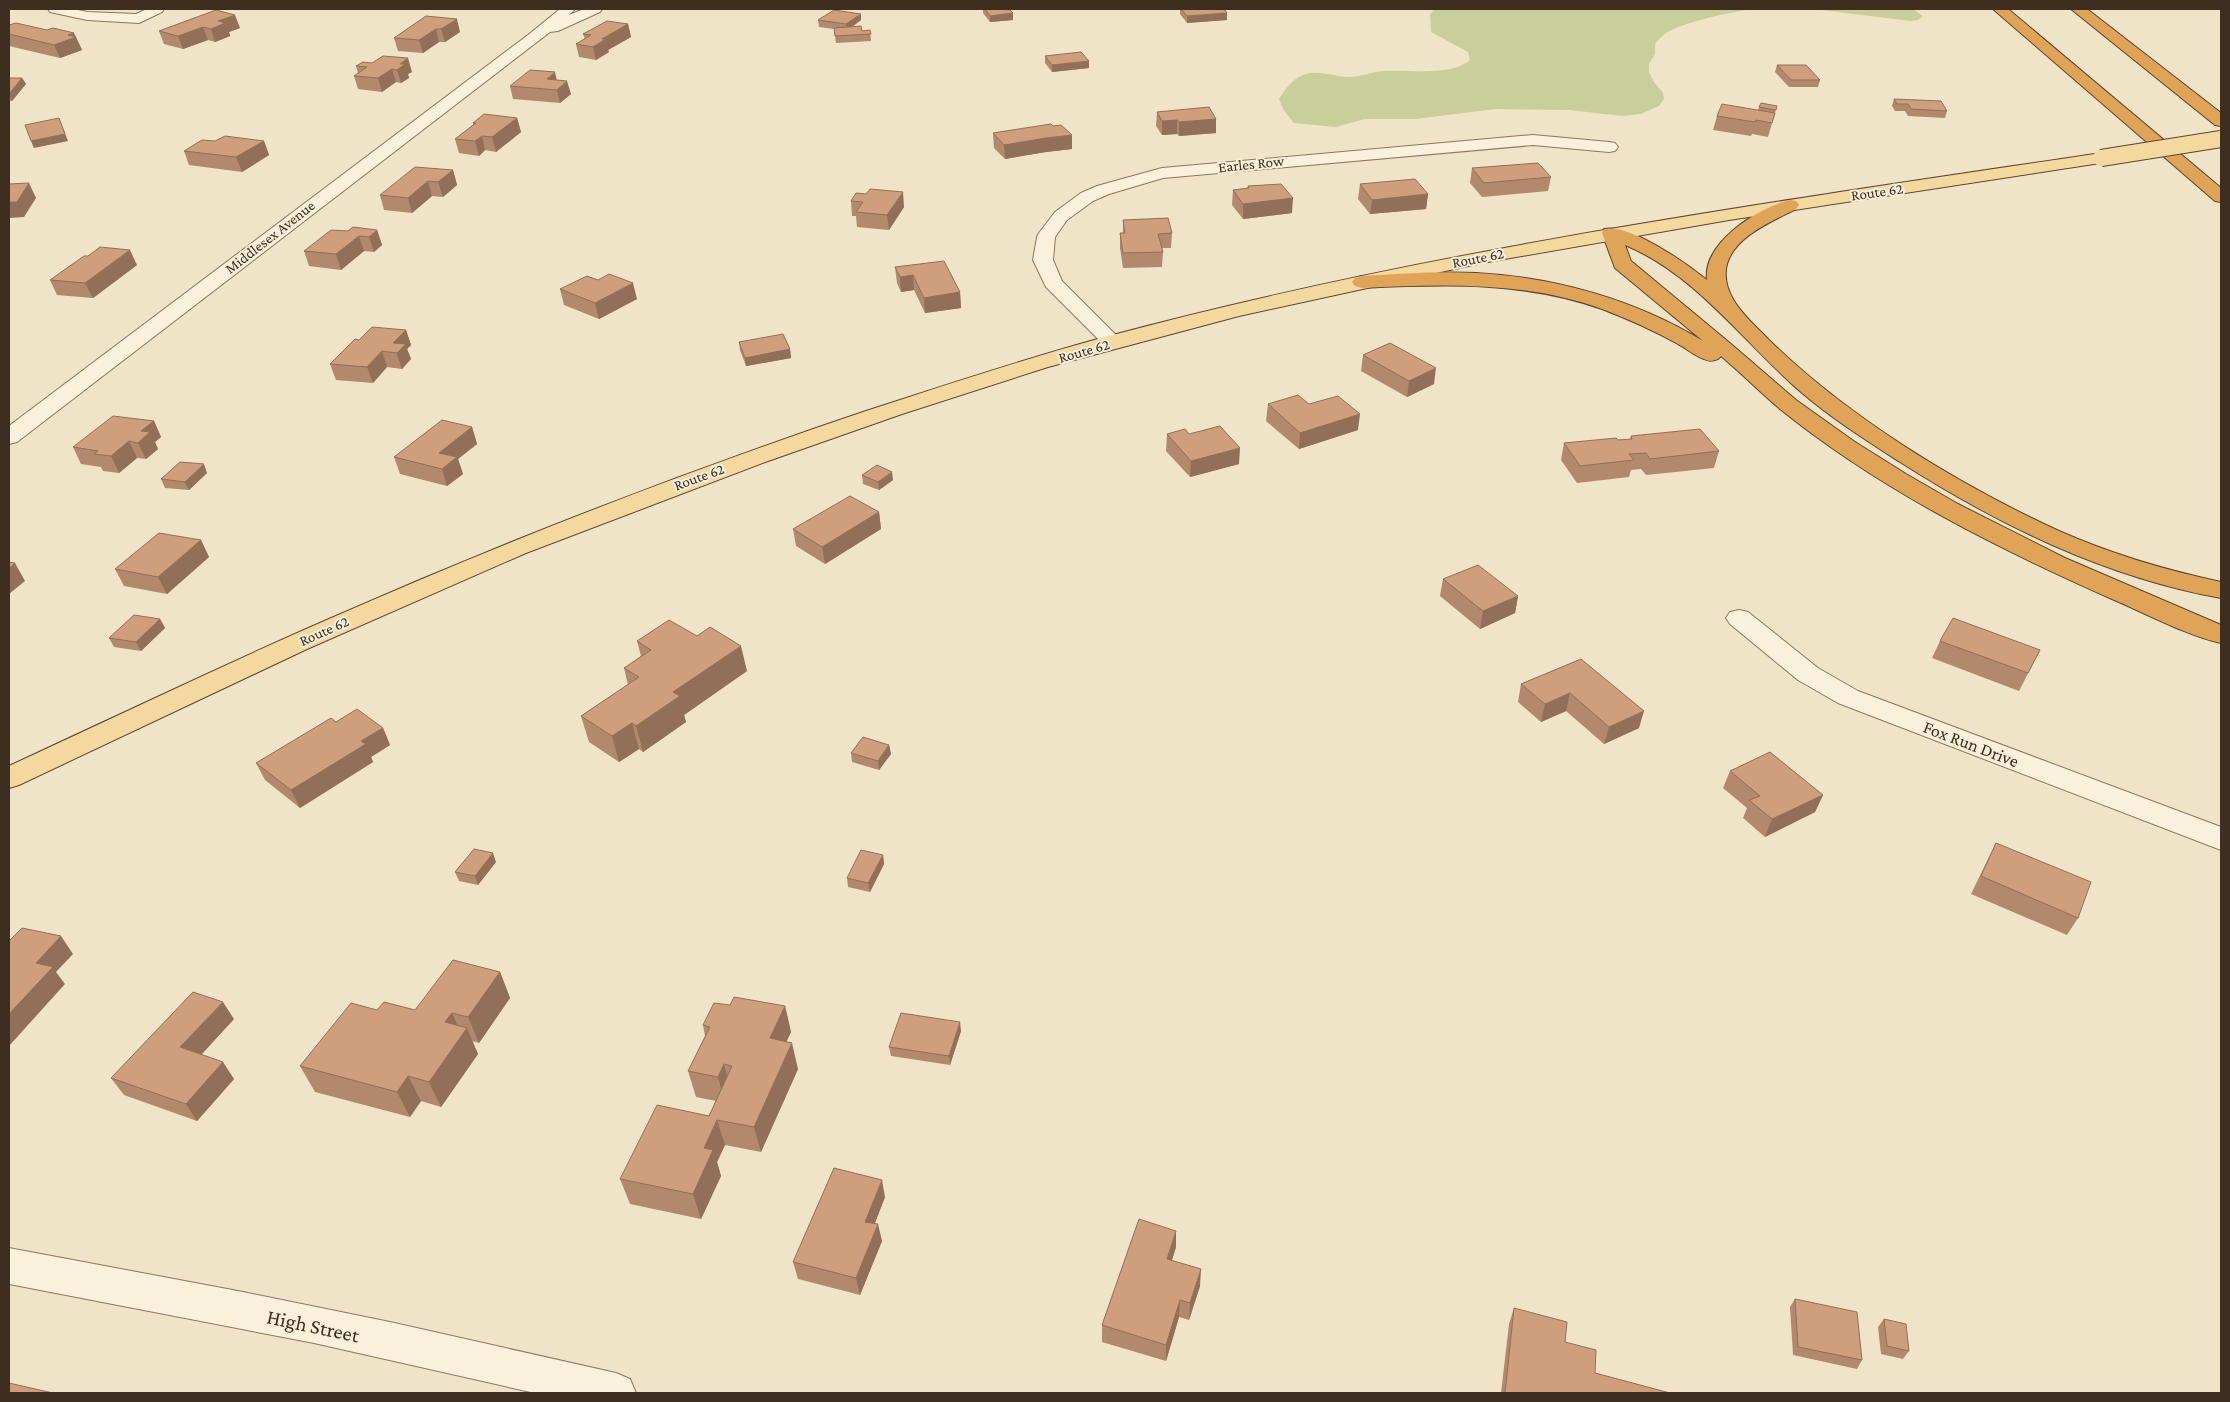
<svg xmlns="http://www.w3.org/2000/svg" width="2230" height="1402" viewBox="0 0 2230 1402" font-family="'Crimson Pro',serif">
	<rect width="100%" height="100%" fill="#f0e4c8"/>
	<path fill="#c9cf9b" d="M1435 9H1752C1731 12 1684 22 1666 33 1662 36 1658 40 1655 44V54L1649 64V72L1654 82 1663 93 1664 99 1659 106 1641 114 1622 116 1570 110 1496 109 1415 119H1365L1336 127 1294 123 1284 111 1279 99C1285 90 1292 79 1303 75 1318 69 1334 77 1349 77 1361 77 1372 72 1383 71 1408 69 1450 77 1470 60L1468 52 1431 32 1430 14Z
		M1813 9H1913L1923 16 1918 20 1910 21Z"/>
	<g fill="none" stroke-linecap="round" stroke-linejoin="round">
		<defs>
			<path id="minor" d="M48 9H74L87 12 136 14 147 9H164L162 12 139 23 87 20 50 12Z
				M560 9H575L569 15 584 9H602L600 12 558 31 550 32 17 442 9 444V426L528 35Z
				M1533 135 1609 142 1615 143 1618 147 1615 151 1609 152 1533 145 1163 178 1109 194 1093 201 1067 220 1055 237 1053 260 1062 281 1119 338 1122 342 1119 346 1112 348 1105 346 1046 287 1033 260 1037 237 1039 233 1055 212 1081 193 1097 186 1162 168Z
				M1739 610 1748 612 1818 668 1858 691 2221 827V850L1838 703 1798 680 1730 624 1726 618 1730 612Z
				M9 1248 238 1291 390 1322 616 1373 630 1379 636 1393H535L314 1343 9 1284Z"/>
			<path id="major" d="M2101 153 2107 154 2110 158 2107 162 1729 220 1482 263 1239 316 1048 367 902 414 768 461 526 553 307 649 19 785 9 788V766C115 717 221 666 329 619 504 542 682 473 863 412 943 386 1024 359 1105 337 1432 249 1767 203 2101 153Z"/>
			<path id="highway" d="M1993 9H2008L2221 188V202L2215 201Z
				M2071 9H2087L2221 113V126L2215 125Z
				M1790 200 1796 201 1799 205 1796 209C1773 221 1735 236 1727 264 1719 296 1750 320 1769 340 1849 418 1957 484 2059 531 2111 554 2165 570 2221 582V598C2105 577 1999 525 1900 462 1866 440 1831 418 1801 392 1744 343 1697 275 1625 245L1631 261 1731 344 1796 400 1855 442 1906 474 1958 504 2065 558 2221 625V643C2188 636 2145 613 2112 599 1997 548 1879 489 1780 409 1760 392 1741 373 1721 356L1718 359C1713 361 1709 362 1704 359 1695 356 1686 348 1678 344 1653 330 1628 319 1602 309 1524 281 1443 284 1362 288L1355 286 1352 282 1355 278 1362 276C1400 274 1438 271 1476 273 1555 277 1636 300 1703 341L1615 268 1602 233 1604 229C1630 223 1687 264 1707 280 1702 243 1759 207 1790 200Z"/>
		</defs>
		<use href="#minor" stroke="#8d765c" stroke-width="2"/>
		<use href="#major" stroke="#5b4430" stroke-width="2"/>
		<use href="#highway" stroke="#5b4430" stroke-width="2"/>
		<use href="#minor" fill="#faf1dc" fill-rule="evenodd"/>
		<use href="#major" fill="#f3d9a0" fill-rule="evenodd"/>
		<use href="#highway" fill="#e0a458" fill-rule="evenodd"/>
		<defs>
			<path id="major-bridge" d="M2101 158 2221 139"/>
		</defs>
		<use href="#major-bridge" stroke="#5b4430" stroke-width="18" stroke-linecap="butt"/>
		<use href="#major-bridge" stroke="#f3d9a0" stroke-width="16"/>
	</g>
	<path fill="#b2896c" d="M983 9H1009L1013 20 990 22 983 13Z
		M1180 9H1224L1227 13V20L1187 23 1180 14Z
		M216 10 240 28 229 32 230 36 215 42 208 40 183 49 164 44 159 31Z
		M861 14V20L852 27 862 31 870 30 871 41 836 43 834 29 819 27 818 20Z
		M426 16 460 32 445 42H439L423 53 398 51 394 38Z
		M628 24 631 37 608 50 609 52 596 60 579 57 576 44 585 39 583 34Z
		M9 25 76 37 82 50 60 58 9 46Z
		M1045 56 1089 68 1052 72 1045 63Z
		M372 63 412 72 408 74 409 78 401 83 396 82 382 92 358 89 354 76 358 73 356 66Z
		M1777 65 1820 80 1818 87H1789L1775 72Z
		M9 78H22L26 84 12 101H9Z
		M557 80 571 94 560 103 513 99 510 86Z
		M1894 99 1947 111 1945 118 1908 116 1905 111H1895L1892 106Z
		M1777 106 1768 137 1752 134 1751 136 1713 130 1717 116 1758 110 1759 107Z
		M1157 112 1216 119V133L1179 136 1177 134 1162 135 1156 126Z
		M517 118 521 132 496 152 485 150 479 156 459 153 455 139 473 125V123Z
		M1053 126 1072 135V149L1046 152 1005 159 994 148 993 133Z
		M215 141H264L269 155 242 172 189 165 184 151Z
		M1472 168 1551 177 1548 191 1482 197 1470 183Z
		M453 170 457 185 443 197 432 196 412 213 384 210 380 195Z
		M1360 184 1428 194 1426 209 1370 214 1358 199Z
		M1248 186 1292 213 1243 219 1232 205 1233 190 1247 188Z
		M851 201 904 207 889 230 857 227 856 216H852Z
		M1123 220 1172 233 1171 248H1162L1163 252 1162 267 1123 268 1120 248V233H1123Z
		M377 230 382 245 374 252 364 251 341 270 309 266 304 251 348 231Z
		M137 265 93 298 57 295 50 280Z
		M895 267 960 292 961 308 925 313 914 290 901 292 897 283Z
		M560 289 637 299 599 319 564 305Z
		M406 330 411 345 407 349 411 359 402 369 387 367 373 383 336 380 330 364 359 340Z
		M739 342 790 349 791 358 746 366 740 350Z
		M1363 355 1434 384 1407 397 1361 371Z
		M1268 404H1309L1358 430 1299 449 1266 421Z
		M154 421 161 437 155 442 158 449 146 459 137 458 119 473 103 471 101 467 81 464 73 447Z
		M472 427 477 444 458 459 463 474 447 486 400 474 394 457Z
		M1167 434H1189L1239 464 1190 477 1166 451Z
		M1631 436 1719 451 1714 468 1646 475 1641 469 1631 470 1629 477 1577 483 1561 460 1564 443 1618 440 1630 439Z
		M207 473 189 490 165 488 161 479Z
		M862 475 893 480 879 490 863 484Z
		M879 512 881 529 825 564 796 546 793 529Z
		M201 540 209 557 167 594 124 586 115 569Z
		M1443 579 1518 596 1515 613 1480 629 1440 596Z
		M160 619 165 628 141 651 114 647 109 638Z
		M637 641 747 671 684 715 686 722 643 752 639 749 619 762 589 742 581 716 628 685 624 668 641 656Z
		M1940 641 2040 650 2019 691 1932 658Z
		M1581 659 1639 728 1604 744 1566 711 1541 722 1518 702 1521 684Z
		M336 722 383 728 390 745 371 757 373 762 300 808 265 780 256 763Z
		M889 745 891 754 879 770 852 762 851 753Z
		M1730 771 1823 795 1815 812 1765 837 1743 818 1747 808 1723 788Z
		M1996 843 2078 918 2067 935 1971 894 1987 861Z
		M883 855 884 864 870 892 848 887 847 878Z
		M496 862 478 885 459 881 455 872Z
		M500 972 510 998 479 1043 472 1041 478 1054 441 1107 421 1101 410 1117 315 1092 300 1066 377 1010H415Z
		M730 1005 785 1006 791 1032 786 1042 798 1069 761 1152 725 1145 717 1162 721 1176 701 1219 630 1204 620 1179 709 1116 716 1101 696 1097 688 1071 705 1036 703 1025Z
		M234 1019 201 1054 234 1079 197 1121 124 1095 111 1078Z
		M961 1031 950 1065 891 1056 889 1047Z
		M885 1197 875 1223 882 1241 860 1295 798 1279 793 1262Z
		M1176 1247 1172 1260 1200 1286 1189 1320 1179 1317 1166 1361 1102 1342V1325Z
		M1795 1299 1862 1360 1857 1369 1793 1355 1790 1307Z
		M1514 1308 1565 1342 1595 1373 1670 1393H1501L1509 1324Z
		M1884 1319 1909 1351 1903 1359 1881 1354 1878 1327Z"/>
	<path fill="#916f58" d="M1013 13V20L990 22V16Z
		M1227 13V20L1187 23V16Z
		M861 14V20L847 30 846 24Z
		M235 15 240 28 229 32 230 36 215 42 211 29 218 21Z
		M457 19 460 32 445 42 441 29Z
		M628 24 631 37 608 50 609 52 596 60 593 47 602 39Z
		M203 27 208 40 183 49 178 36Z
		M436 29 439 42 423 53 419 40Z
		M74 33 82 50 60 58 54 45 68 35Z
		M408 58 412 72 408 74 409 78 401 83 397 70 400 64Z
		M1089 61V68L1052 72V65Z
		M392 69 396 82 382 92 378 78Z
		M555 72 558 86 547 79Z
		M22 78 26 84 12 101 9 94Z
		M567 81 571 94 560 103 557 90Z
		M59 118 68 141 34 148 31 141Z
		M517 118 521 132 496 152 492 137Z
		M1216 119V133L1179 136V122Z
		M1177 120V134L1162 135V121Z
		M1072 135V149L1046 152 1005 159 1004 145 1046 138Z
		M482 136 485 150 479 156 475 141Z
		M264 141 269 155 242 172 236 157Z
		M453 170 457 185 443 197 438 182Z
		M428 181 432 196 412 213 408 198Z
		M29 183 36 198 24 217 9 218V202Z
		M903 192 904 207 889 230 887 215Z
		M1428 194 1426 209 1370 214 1372 200Z
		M1293 198 1292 213 1243 219V204Z
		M377 230 382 245 374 252 369 237Z
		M359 236 364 251 341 270 336 254Z
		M130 250 137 265 93 298 85 283Z
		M913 275 914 290 901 292 900 277Z
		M633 283 637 299 599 319 595 303Z
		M960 292 961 308 925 313 924 298Z
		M406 330 411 345 407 349 411 359 402 369 393 343Z
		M790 349 791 358 746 366 745 358Z
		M382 351 387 367 373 383 367 367Z
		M1436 368 1434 384 1407 397 1409 381Z
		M1360 414 1358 430 1299 449 1300 433Z
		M154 421 161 437 155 442 158 449 146 459 138 443 141 431Z
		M472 427 477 444 458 459 463 474 447 486 442 469 439 453Z
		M129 441 137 458 119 473 111 456Z
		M1240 448 1239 464 1190 477 1191 461Z
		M204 464 207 473 189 490 185 482Z
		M892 472 893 480 879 490 878 482Z
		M879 512 881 529 825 564 822 547Z
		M201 540 209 557 167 594 158 577Z
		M15 563 25 581 9 594V569Z
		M1518 596 1515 613 1480 629 1483 611Z
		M160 619 165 628 141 651 136 642Z
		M741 646 747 671 684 715 686 722 643 752 636 726 673 692Z
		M1570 693 1566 711 1541 722 1545 704Z
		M1644 711 1639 728 1604 744 1609 727Z
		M632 723 639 749 619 762 612 736Z
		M383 728 390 745 371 757 373 762 300 808 291 790 361 741Z
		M889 745 891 754 879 770 878 761Z
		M1823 795 1815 812 1765 837 1772 819Z
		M493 853 496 862 478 885 475 876Z
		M883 855 884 864 870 892 868 883Z
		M61 936 73 954 56 972 65 984 9 1046V1014L36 963Z
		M500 972 510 998 479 1043 468 1017Z
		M223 1002 234 1019 192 1065 180 1047Z
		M785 1006 791 1032 776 1064 770 1038Z
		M452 1013 462 1035 467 1028 478 1054 441 1107 429 1082 445 1022Z
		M960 1022 961 1031 950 1065 949 1056Z
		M792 1043 798 1069 761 1152 754 1127Z
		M223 1062 234 1079 197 1121 186 1104Z
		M724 1064 731 1090 725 1103 718 1077Z
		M408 1076 421 1101 410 1117 397 1092Z
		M717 1120 725 1145 717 1162 721 1176 701 1219 693 1194 704 1148Z
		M882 1180 885 1197 869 1238 865 1222Z
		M878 1224 882 1241 860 1295 856 1278Z
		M1176 1231V1247L1167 1276V1259Z
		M1201 1269 1200 1286 1189 1320 1190 1303Z
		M1180 1300 1179 1317 1166 1361V1345Z"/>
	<path fill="#cf9f7d" stroke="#916f58" d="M985 9H1009L1013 13 990 16Z
		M1181 9H1224L1227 13 1187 16Z
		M216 10 235 15 218 21 225 23 211 29 203 27 178 36 159 31Z
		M834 10 861 14 846 24 818 20Z
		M426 16 457 19 441 29H436L419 40 394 38Z
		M607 21 628 24 602 39H606L593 47 576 44 591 35 583 34Z
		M16 23 47 30 53 28 74 33 68 35 76 37 54 45 9 34V25Z
		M861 26 862 31 870 30 871 34 835 36 834 28Z
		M1081 52 1089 61 1052 65 1045 56Z
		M383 56 408 58 400 64H405L397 70 392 69 378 78 354 76 367 67 356 66 363 62 372 63Z
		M1777 65H1806L1820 80H1791Z
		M530 70 555 72 547 79 567 81 557 90 510 86Z
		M9 78H22L9 94Z
		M1894 99 1941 101 1947 111 1911 109 1908 104H1897Z
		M1761 103 1777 106 1776 110 1759 107Z
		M1722 104 1775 113 1772 123 1756 120 1755 122 1717 116Z
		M1209 107 1216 119 1179 122 1177 120 1162 121 1157 112Z
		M484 114 517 118 492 137 482 136 475 141 455 139 476 123H473Z
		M59 118 65 134 31 141 25 125Z
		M1051 124 1053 126 1061 125 1072 135 1046 138 1004 145 993 133Z
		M225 136 264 141 236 157 184 151 202 140 215 141Z
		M1538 163 1551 177 1484 183 1472 168Z
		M415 167 453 170 438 182 428 181 408 198 380 195Z
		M1415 179 1428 194 1372 200 1360 184Z
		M29 183 17 202H9V184Z
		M1281 184 1293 198 1243 204 1233 190 1249 188 1248 186Z
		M870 189 903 192 887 215 856 212 863 202 851 201 856 193 866 194Z
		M1168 218 1172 233 1158 234 1163 252 1123 253 1120 233H1125L1123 220Z
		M353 227 377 230 369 237 359 236 336 254 304 251 331 230 348 231Z
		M100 247 130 250 85 283 50 280 84 256H88Z
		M944 261 960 292 924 298 913 275 900 277 895 267Z
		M609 274 633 283 595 303 560 289 587 276 598 280Z
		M372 327 406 330 393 343 406 344 397 353 382 351 367 367 330 364 355 339 359 340Z
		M783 334 790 349 745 358 739 342Z
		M1390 343 1436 368 1409 381 1363 355Z
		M1298 395 1309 404 1338 396 1360 414 1300 433 1268 404Z
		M113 416 154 421 141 431 150 432 138 443 129 441 111 456 94 454 98 451 73 447Z
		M442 420 472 427 439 453 457 457 442 469 394 457Z
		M1220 426 1240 448 1191 461 1167 434 1185 429 1189 434Z
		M1700 429 1719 451 1650 459 1646 453 1629 454 1634 460 1580 466 1564 443 1616 438 1618 440 1632 439 1631 436Z
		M180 462 204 464 185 482 161 479Z
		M877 465 892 472 878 482 862 475Z
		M850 496 879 512 822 547 793 529Z
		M159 533 201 540 158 577 115 569Z
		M9 562 15 563 9 569Z
		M1478 565 1518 596 1483 611 1443 579Z
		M134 615 160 619 136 642 109 638Z
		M1953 618 2040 650 2028 673 1940 641Z
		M669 620 697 636 710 627 741 646 673 692 680 696 636 726 632 723 612 736 581 716 639 677 624 668 651 650 637 641Z
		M1581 659 1644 711 1609 727 1570 693 1545 704 1521 684Z
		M357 709 383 728 361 741 366 744 291 790 256 763 331 718 336 722Z
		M863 737 889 745 878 761 851 753Z
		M1770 752 1823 795 1772 819 1749 800 1760 796 1730 771Z
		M1996 843 2091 882 2078 918 1981 876Z
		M474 849 493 853 475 876 455 872Z
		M861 850 883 855 868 883 847 878Z
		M22 928 61 936 36 963 53 967 9 1014V941Z
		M453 960 500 972 468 1017 452 1013 445 1022 467 1028 429 1082 408 1076 397 1092 300 1066 351 1003 377 1010 384 1002 415 1010Z
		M193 992 223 1002 180 1047 223 1062 186 1104 111 1078Z
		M734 997 785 1006 770 1038 792 1043 754 1127 717 1120 704 1148 713 1150 693 1194 620 1179 657 1105 709 1116 732 1066 724 1064 718 1077 688 1071 710 1027 703 1025 714 1003 730 1005Z
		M901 1013 960 1022 949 1056 889 1047Z
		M834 1168 882 1180 865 1222 878 1224 856 1278 793 1262Z
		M1139 1219 1176 1231 1167 1259 1201 1269 1190 1303 1180 1300 1166 1345 1102 1325Z
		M1795 1299 1857 1312 1862 1360 1798 1347Z
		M1514 1308 1567 1322 1565 1342 1596 1350 1595 1373 1670 1393H1505Z
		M1884 1319 1906 1324 1909 1351 1887 1346Z
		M9 1383 53 1393H9Z"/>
	<g text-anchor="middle" stroke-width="4" stroke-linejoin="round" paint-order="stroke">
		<g font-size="15" fill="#3d2e20" stroke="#f7eed8">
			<text transform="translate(1251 164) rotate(-6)" y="5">Earles Row</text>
			<text transform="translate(1877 192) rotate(-8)" y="5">Route 62</text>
			<text transform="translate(270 237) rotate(-38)" y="5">Middlesex Avenue</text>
			<text transform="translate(1478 258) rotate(-11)" y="5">Route 62</text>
			<text transform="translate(1084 351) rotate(-16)" y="5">Route 62</text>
			<text transform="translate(699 477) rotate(-20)" y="5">Route 62</text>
			<text transform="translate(324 631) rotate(-24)" y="5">Route 62</text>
		</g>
		<g font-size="18" fill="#3d2e20" stroke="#f7eed8">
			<text transform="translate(1971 744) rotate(21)" y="6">Fox Run Drive</text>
		</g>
		<g font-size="21" fill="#3d2e20" stroke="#f7eed8">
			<text transform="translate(313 1326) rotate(12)" y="7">High Street</text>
		</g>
	</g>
	<rect width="2230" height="1402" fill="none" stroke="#3d2e20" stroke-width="20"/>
</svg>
